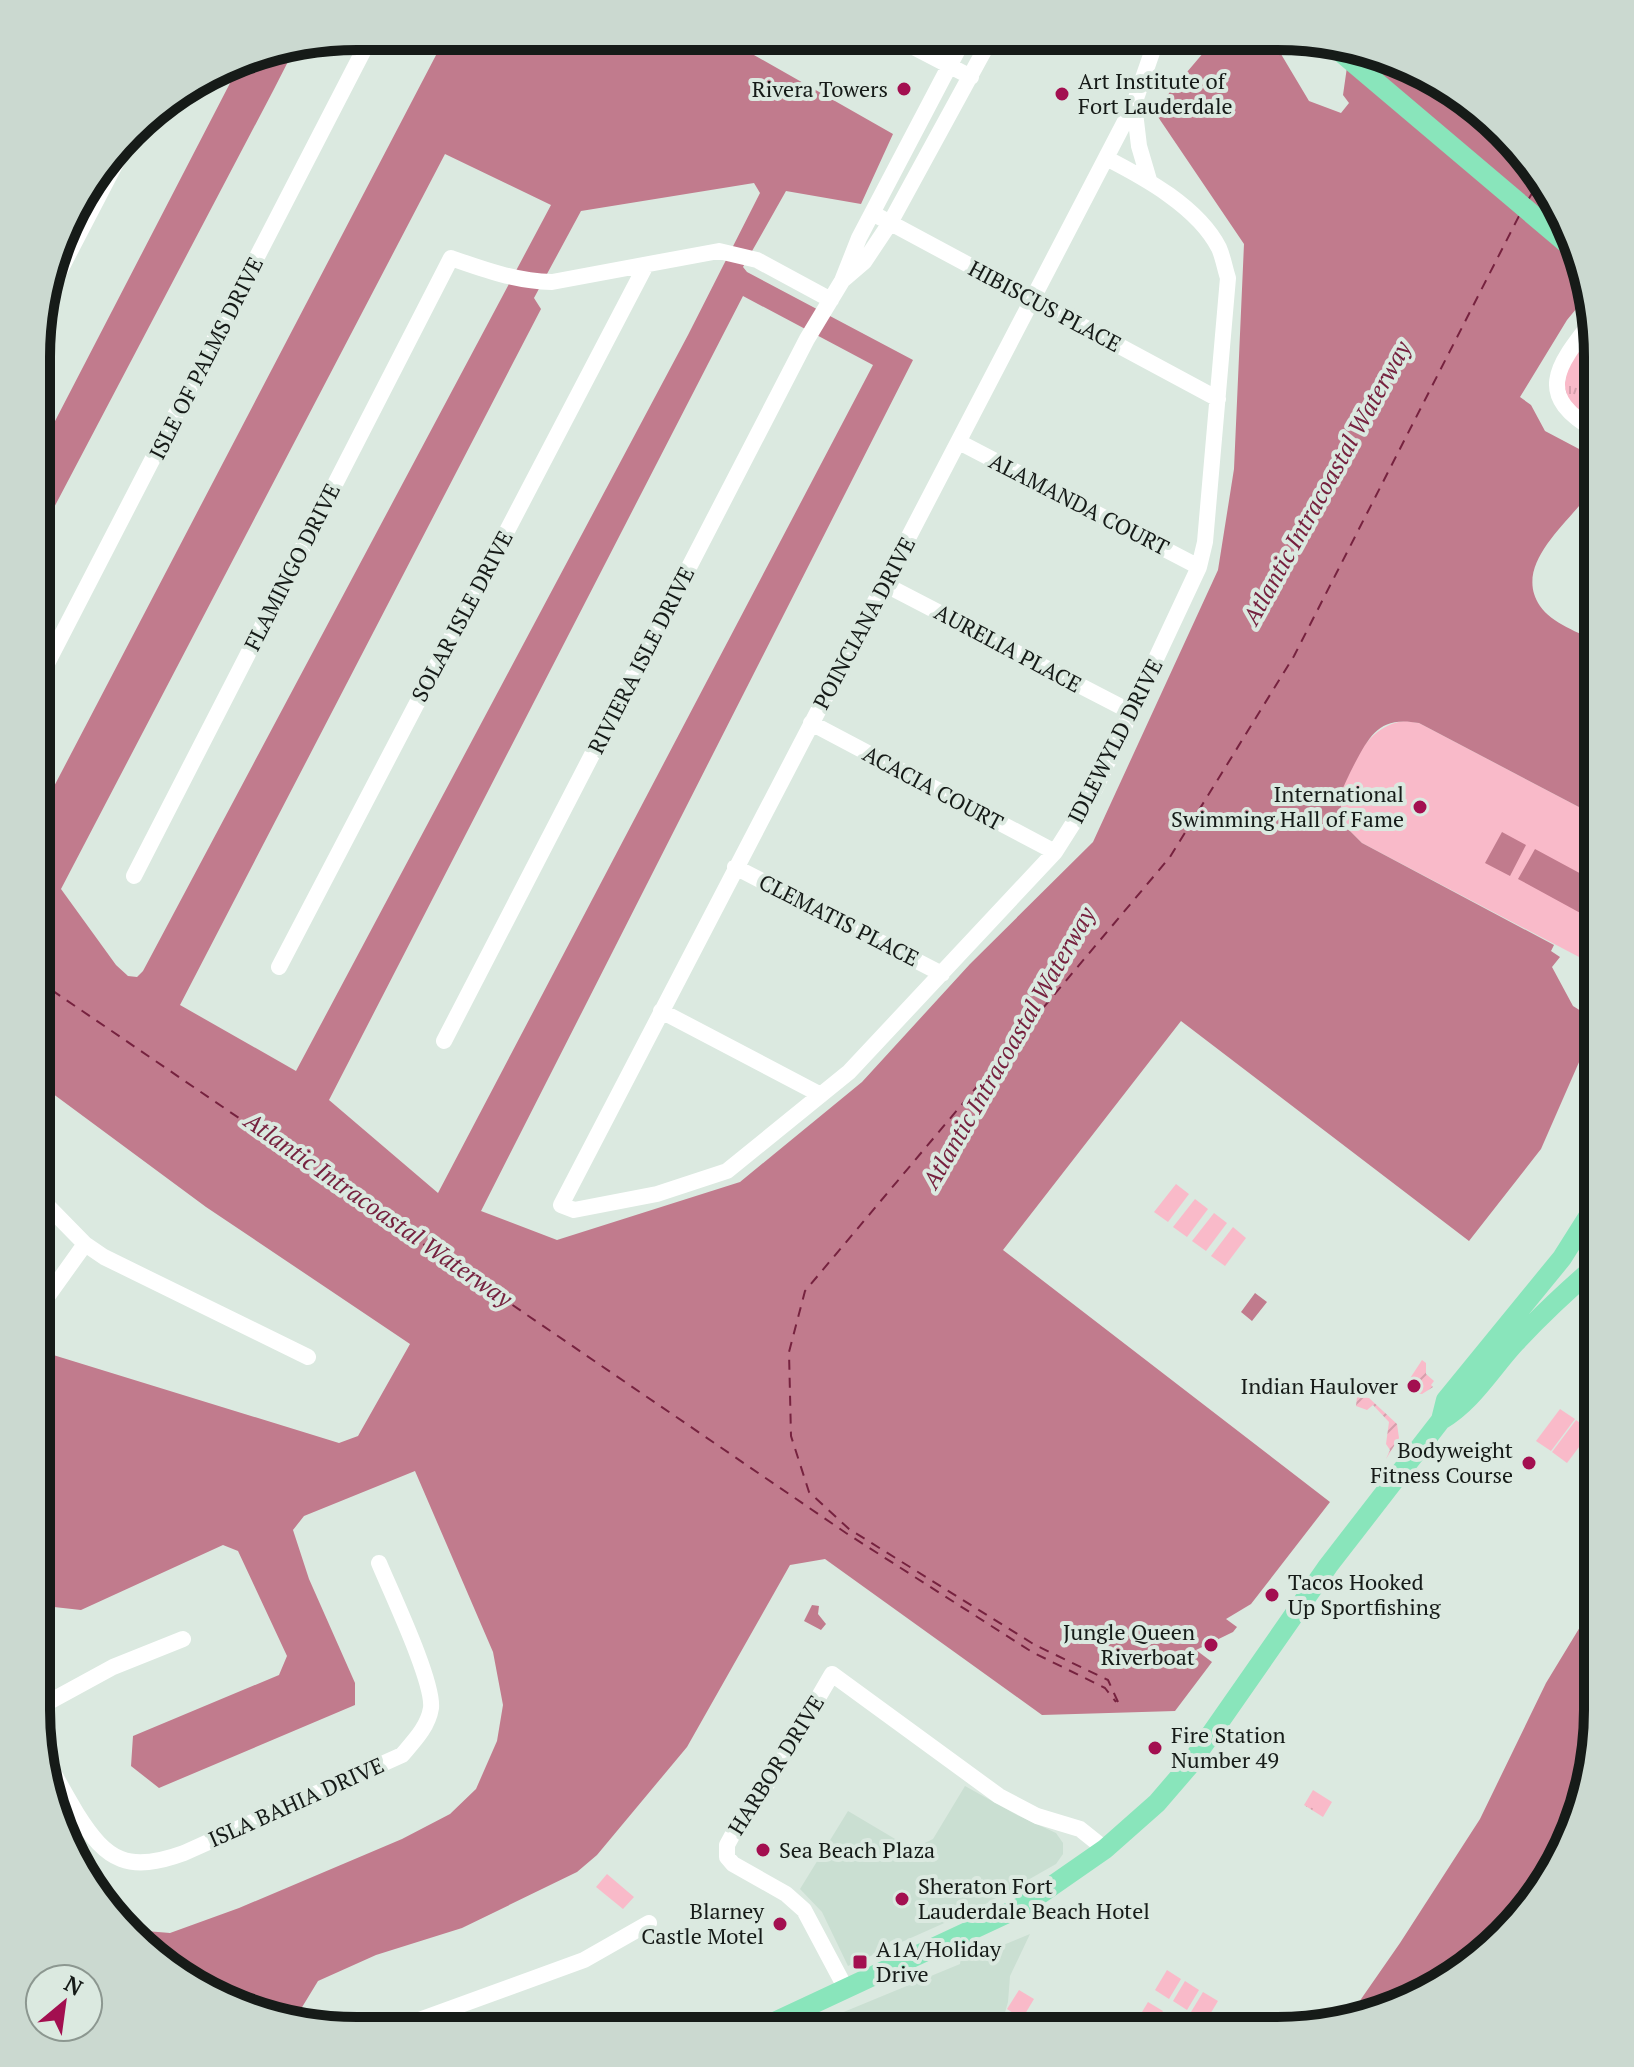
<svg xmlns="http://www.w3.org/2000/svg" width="1634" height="2067" viewBox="0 0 1634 2067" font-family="'PT Serif',serif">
	<defs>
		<pattern id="park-tufts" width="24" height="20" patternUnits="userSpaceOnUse" patternTransform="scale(2)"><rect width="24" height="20" fill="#f9bac9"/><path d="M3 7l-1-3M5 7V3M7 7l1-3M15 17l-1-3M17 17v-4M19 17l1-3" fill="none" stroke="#d59fac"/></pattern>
		<pattern id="garden-furrows" width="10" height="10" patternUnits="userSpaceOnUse" patternTransform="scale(2)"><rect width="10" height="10" fill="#f9bac9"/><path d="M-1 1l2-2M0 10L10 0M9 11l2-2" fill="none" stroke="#d59fac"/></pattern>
	</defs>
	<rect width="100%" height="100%" fill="#dbe9e0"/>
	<path fill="#cadfd2" d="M965 1786 1017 1815 1056 1833 1063 1843V1854L1056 1864 975 1910 966 1960 1030 1934 1010 1976 1008 2002 1000 2030H813L817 2023 960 1964 969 1912 848 1966 822 1912 800 1889 848 1811 912 1849 933 1839Z"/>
	<path fill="url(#park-tufts)" d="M1594 327 1598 356V428L1585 421 1563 392 1570 358Z
		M1313 1790 1332 1802 1323 1817 1304 1805Z"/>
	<path fill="url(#garden-furrows)" d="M1422 1360 1426 1363V1374L1434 1381 1431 1385 1433 1387 1422 1394 1414 1393 1405 1386Z
		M1357 1397 1369 1398 1397 1424 1399 1438 1386 1459 1390 1450 1386 1444 1389 1422 1373 1405 1367 1410 1356 1406Z"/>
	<path fill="#f9bac9" d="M1406 721 1419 723 1598 817V967L1362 843 1347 828 1339 798C1351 765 1367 724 1406 721Z
		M1176 1184 1189 1194 1168 1222 1154 1212Z
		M1195 1199 1208 1209 1187 1237 1173 1227Z
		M1214 1213 1227 1223 1206 1251 1192 1241Z
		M1233 1227 1246 1238 1225 1266 1211 1256Z
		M1560 1409 1575 1419 1551 1451 1536 1441Z
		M1576 1420 1591 1431 1567 1463 1552 1452Z
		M607 1874 634 1897 623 1909 596 1887Z
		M1167 1970 1181 1979 1169 1999 1155 1990Z
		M1185 1981 1199 1990 1187 2010 1173 2001Z
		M1019 1990 1034 1999 1022 2019 1007 2009Z
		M1203 1992 1218 2001 1206 2021 1191 2012Z
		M1148 2002 1163 2011 1151 2030 1136 2022Z
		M1166 2014 1180 2022 1175 2030H1155Z"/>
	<path fill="#c17b8d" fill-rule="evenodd" d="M446 36 738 37 740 47 893 134 861 204 786 191 743 267 747 272 913 360 481 1211 557 1240 740 1182 862 1082 970 964 1093 842 1218 570 1234 469 1244 244 1154 111 1215 39H1272L1309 101 1341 113 1349 103 1343 95 1347 67 1359 54 1456 90 1555 197 1587 274 1590 292 1567 320 1520 397 1531 405 1545 431 1598 459C1598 466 1600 477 1596 483 1577 518 1510 561 1540 606 1551 623 1580 633 1598 642V817L1419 723C1381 716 1371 733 1355 763 1349 775 1343 786 1339 799L1347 828 1362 843 1554 945 1551 951 1560 957 1552 967 1573 1006 1597 1021 1541 1149 1469 1241 1181 1021 1003 1250 1330 1502 1251 1604 1226 1619 1237 1627 1233 1632 1196 1650 1212 1662 1175 1711 1042 1715 825 1559 790 1565 687 1747 597 1855 577 1872 462 1928 376 1955 318 1981 293 2022 253 2014 179 1977 134 1930 170 1933 239 1908 402 1839 450 1814 476 1789 497 1741 503 1705 493 1652 415 1471 304 1516 293 1530 309 1579 355 1683V1705L159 1788 131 1766 133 1736 279 1675 287 1656 238 1551 223 1545 81 1610 45 1606 36 1591 37 1350 339 1443 358 1436 410 1344 206 1207 37 1082 38 817ZM445 154 551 205 143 971 137 977 128 976 116 965 61 889ZM754 183 760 193 688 335 296 1071 180 1005 541 309 534 298 581 211ZM743 296 873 365 438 1193 329 1100Z
		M296 46 273 91 38 538 39 452 242 60 253 53Z
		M1502 832 1526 845 1510 876 1485 863Z
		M1535 849 1598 883V890L1584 915 1518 879Z
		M1255 1293 1267 1302 1252 1321 1241 1312Z
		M1597 1599V1732L1581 1814 1544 1888 1437 1988 1350 2015 1400 1943 1480 1819 1546 1683Z
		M812 1605 819 1606 818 1614 826 1624 821 1630 804 1621Z"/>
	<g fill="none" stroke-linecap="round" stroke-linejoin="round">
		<path stroke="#76223f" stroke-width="2" stroke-dasharray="10 8" stroke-linecap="butt" d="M1528 200 1540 180
			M37 980 846 1533 1032 1652 1105 1688 1116 1702
			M1118 1702 1108 1680 1035 1645 849 1529 809 1492 791 1436 789 1352 805 1291 1170 857 1294 656 1519 216"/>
		<path stroke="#fff" stroke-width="16" d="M896 38 971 77
			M1134 104 1139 146 1149 180
			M1106 158C1145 178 1198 207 1219 248 1223 257 1225 269 1228 278L1205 542 1199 567 1095 789 1055 852 849 1072 727 1171 657 1194 574 1210 561 1205 1134 104 1157 38
			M872 213 1218 399
			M843 280 864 262 890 223 991 38
			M43 303 133 130
			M1593 320C1556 367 1533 396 1598 432
			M959 442 1199 567
			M884 584 1133 713
			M39 679 371 36
			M811 723 1055 852
			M735 867 942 974
			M134 876 451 258C485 270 516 281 552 282L719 251 757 260 831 300
			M279 967 646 265
			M661 1011 821 1095
			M444 1041 807 339 842 281 859 238 964 38
			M37 1195 85 1244 104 1257 308 1357
			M37 1311 85 1244
			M36 1709 113 1667 183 1639
			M41 1749C52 1771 64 1792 77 1814 107 1862 129 1873 184 1853L402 1755C414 1741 428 1727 431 1708 434 1682 391 1592 379 1563
			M846 1989 804 1910 786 1894 733 1864 727 1857V1845L740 1821 772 1777 832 1674 999 1796 1037 1816 1080 1829 1105 1849
			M788 2015 796 2030
			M400 2030 422 2019 584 1960 649 1923"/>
		<path stroke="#89e5bb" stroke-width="20" d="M1330 43 1578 253
			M1441 1420C1472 1402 1491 1369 1515 1343 1541 1315 1569 1289 1598 1264
			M757 2030 1023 1906 1105 1849 1157 1803 1188 1767 1328 1566 1441 1420 1446 1400 1562 1258 1598 1201"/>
	</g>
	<g fill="#a30f50" stroke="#dbe9e0" stroke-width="3">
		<circle cx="904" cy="89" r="8"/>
		<circle cx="1062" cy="94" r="8"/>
		<circle cx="1420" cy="807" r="8"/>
		<circle cx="1414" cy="1386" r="8"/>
		<circle cx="1529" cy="1463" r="8"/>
		<circle cx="1272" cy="1595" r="8"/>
		<circle cx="1211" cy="1645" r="8"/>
		<circle cx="1155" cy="1748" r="8"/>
		<circle cx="763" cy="1850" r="8"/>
		<circle cx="902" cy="1899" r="8"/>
		<circle cx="780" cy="1924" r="8"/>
		<rect x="852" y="1954" width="16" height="16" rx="4"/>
	</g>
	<g text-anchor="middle" stroke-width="8" stroke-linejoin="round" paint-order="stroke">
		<g font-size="22" fill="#161b18" stroke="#dbe9e0" text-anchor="start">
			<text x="1078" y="89">Art Institute of<tspan x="1078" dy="25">Fort Lauderdale</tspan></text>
			<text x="888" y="97" text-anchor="end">Rivera Towers</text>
			<text x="1404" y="802" text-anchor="end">International<tspan x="1404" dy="25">Swimming Hall of Fame</tspan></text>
			<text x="1398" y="1394" text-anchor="end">Indian Haulover</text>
			<text x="1513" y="1458" text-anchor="end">Bodyweight<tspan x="1513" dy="25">Fitness Course</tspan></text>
			<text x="1288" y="1590">Tacos Hooked<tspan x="1288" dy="25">Up Sportfishing</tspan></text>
			<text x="1195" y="1640" text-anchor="end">Jungle Queen<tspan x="1195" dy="25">Riverboat</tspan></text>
			<text x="1171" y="1743">Fire Station<tspan x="1171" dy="25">Number 49</tspan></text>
			<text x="779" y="1858">Sea Beach Plaza</text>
			<text x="918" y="1894">Sheraton Fort<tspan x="918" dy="25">Lauderdale Beach Hotel</tspan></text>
			<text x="764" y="1919" text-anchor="end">Blarney<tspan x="764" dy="25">Castle Motel</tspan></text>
			<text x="876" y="1957">A1A/Holiday<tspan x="876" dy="25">Drive</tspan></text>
		</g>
		<g font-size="22" fill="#161b18" stroke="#dbe9e0">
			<text transform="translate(1045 306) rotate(28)" y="8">HIBISCUS PLACE</text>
			<text transform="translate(206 358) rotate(-63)" y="8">ISLE OF PALMS DRIVE</text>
			<text transform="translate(1079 504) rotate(27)" y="8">ALAMANDA COURT</text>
			<text transform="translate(292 567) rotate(-63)" y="8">FLAMINGO DRIVE</text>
			<text transform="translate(462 616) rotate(-62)" y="8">SOLAR ISLE DRIVE</text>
			<text transform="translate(864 623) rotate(-62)" y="8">POINCIANA DRIVE</text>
			<text transform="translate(1008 648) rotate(28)" y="8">AURELIA PLACE</text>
			<text transform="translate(641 660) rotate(-63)" y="8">RIVIERA ISLE DRIVE</text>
			<text transform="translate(1115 741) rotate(-63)" y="8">IDLEWYLD DRIVE</text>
			<text transform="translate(933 788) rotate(28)" y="8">ACACIA COURT</text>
			<text transform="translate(839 920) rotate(27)" y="8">CLEMATIS PLACE</text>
			<text transform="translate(776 1765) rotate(-58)" y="8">HARBOR DRIVE</text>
			<text transform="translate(296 1802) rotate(-24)" y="8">ISLA BAHIA DRIVE</text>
		</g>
		<g font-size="24" font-style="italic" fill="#76223f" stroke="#dbe9e0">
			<text transform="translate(1327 483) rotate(-61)" y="8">Atlantic Intracoastal Waterway</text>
			<text transform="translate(1009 1048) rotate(-60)" y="8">Atlantic Intracoastal Waterway</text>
			<text transform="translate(378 1210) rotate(35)" y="8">Atlantic Intracoastal Waterway</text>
		</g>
	</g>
	<path d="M0 0H1634V2067H0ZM357 50H1277A307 307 0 0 1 1584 357V1710A307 307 0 0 1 1277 2017H357A307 307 0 0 1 50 1710V357A307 307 0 0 1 357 50Z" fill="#cbd9d0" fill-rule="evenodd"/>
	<path fill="none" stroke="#161b18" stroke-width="10" d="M357 50H1277A307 307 0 0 1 1584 357V1710A307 307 0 0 1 1277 2017H357A307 307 0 0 1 50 1710V357A307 307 0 0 1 357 50Z"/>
	<g transform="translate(64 2003) rotate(29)"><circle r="38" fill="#dbe9e0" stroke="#8c9790" stroke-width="2"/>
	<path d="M0-6L14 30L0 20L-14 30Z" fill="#a30f50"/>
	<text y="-12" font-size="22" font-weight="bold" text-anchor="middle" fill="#161b18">N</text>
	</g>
</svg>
